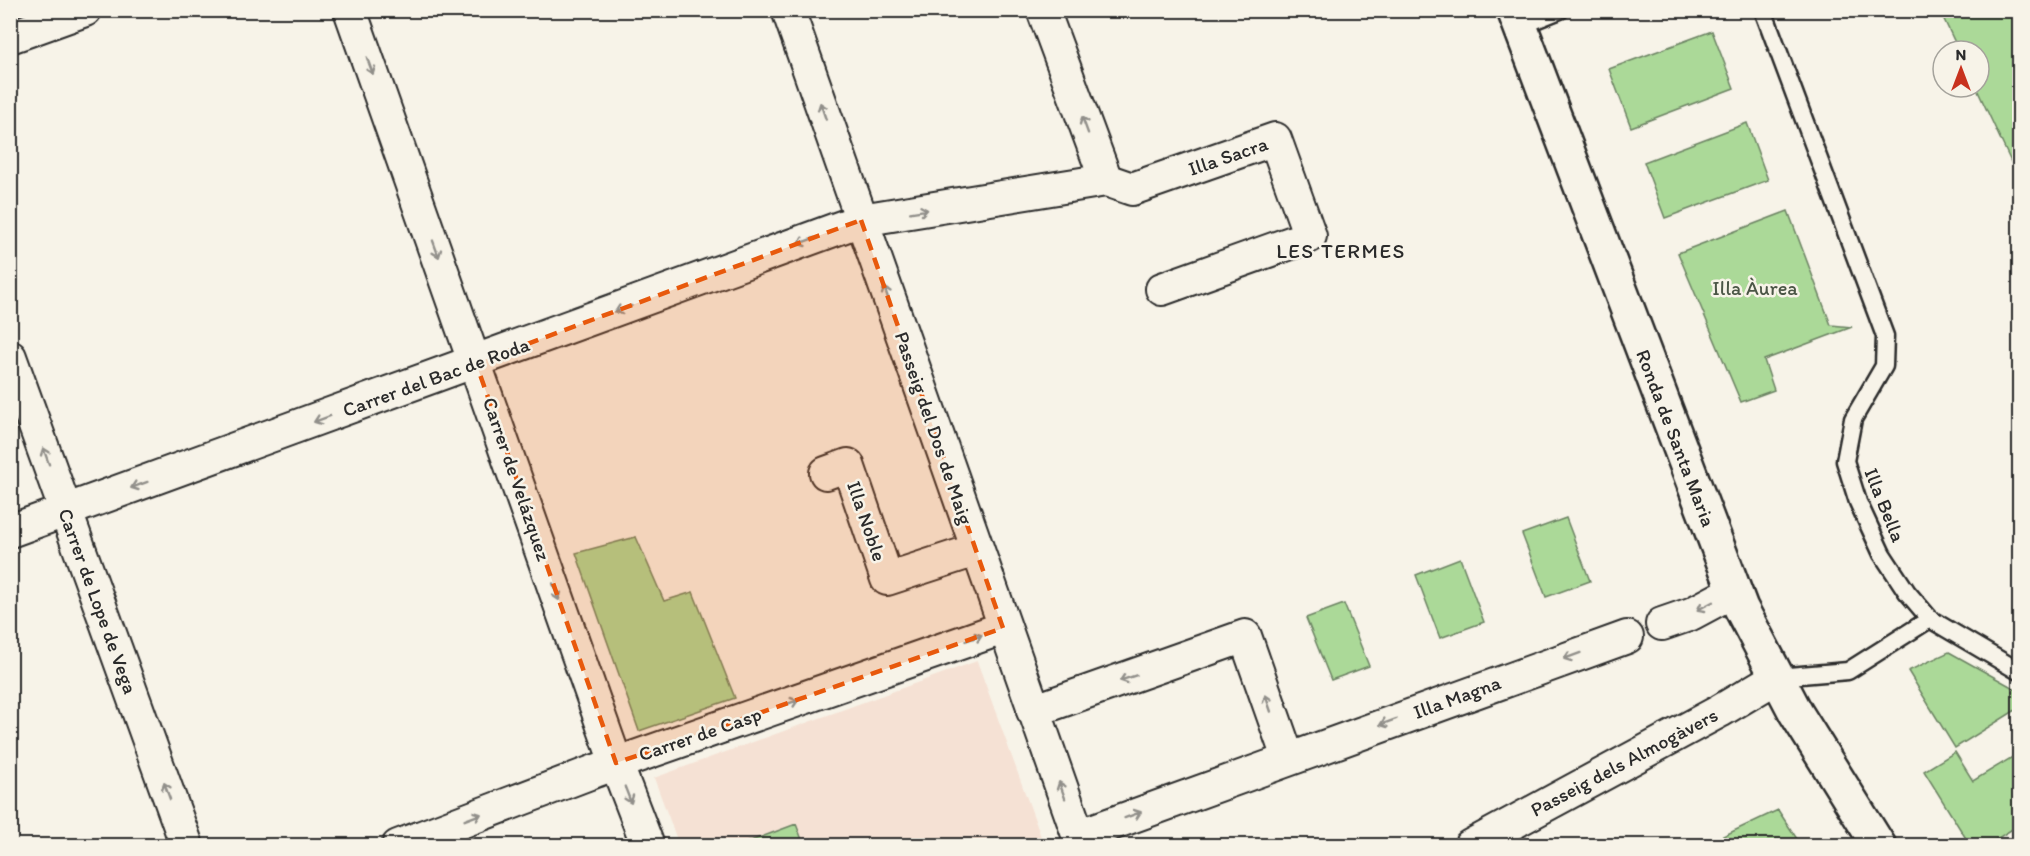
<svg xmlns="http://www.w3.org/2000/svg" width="2030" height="856" viewBox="0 0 2030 856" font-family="Itim,sans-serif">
	<rect width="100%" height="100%" fill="#f7f3e8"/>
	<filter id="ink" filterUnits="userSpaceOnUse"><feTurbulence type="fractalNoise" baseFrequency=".0167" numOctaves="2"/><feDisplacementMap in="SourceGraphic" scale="12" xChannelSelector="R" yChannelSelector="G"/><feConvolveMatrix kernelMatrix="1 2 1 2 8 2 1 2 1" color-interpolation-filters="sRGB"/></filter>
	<g filter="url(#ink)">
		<path fill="#f5e1d4" d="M977 661 1044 845H679L654 778Z"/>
		<path fill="#abd998" stroke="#6b8262" stroke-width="1.5" d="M1940 11H2019V179L1976 87H1979V51H1959Z
			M1712 31 1734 88 1631 127 1609 69Z
			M1747 123 1768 180 1665 218 1644 162Z
			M1788 211 1831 325 1852 327 1764 360 1774 390 1741 402 1678 253Z
			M1566 518 1590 581 1546 597 1522 534Z
			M636 537 664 601 693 592 735 698 639 731 576 553Z
			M1460 558 1484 622 1440 638 1416 575Z
			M1344 604 1369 666 1331 680 1306 618Z
			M1949 652 2019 691V708L1955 748 1908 671Z
			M1955 752 1973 781 2019 753V825L1987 845H1970L1924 771Z
			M1778 810 1801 845H1704Z
			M796 824 804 845H740Z"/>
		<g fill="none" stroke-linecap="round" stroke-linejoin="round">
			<defs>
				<path id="service" d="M1763 10 1885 336 1884 366 1853 419 1845 461 1858 502 1882 554 1907 592 1930 619 2020 672
					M1520 26 1560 10
					M1777 677 1848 671 1930 619"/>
				<path id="minor" d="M350 10 616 763 648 846
					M788 10 1082 846
					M1043 10 1106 180
					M10 37 85 10
					M10 357 187 846
					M826 473 848 465 887 579 976 550
					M10 531 861 220 1106 180 1132 189 1275 139 1310 236 1162 289
					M1662 624 1691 614 1734 591
					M1033 711 1245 636 1288 758
					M1078 836 1627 637
					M398 846 595 771 1003 628
					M1470 846 1720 711 1777 677"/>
				<path id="tertiary" d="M1514 10 1741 608 1796 713 1879 846"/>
			</defs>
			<use href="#service" stroke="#2b2b2b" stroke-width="21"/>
			<use href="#minor" stroke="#2b2b2b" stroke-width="36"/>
			<use href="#tertiary" stroke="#2b2b2b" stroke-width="38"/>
			<use href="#service" stroke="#f7f3e8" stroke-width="16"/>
			<use href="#minor" stroke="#f7f3e8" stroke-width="32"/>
			<use href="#tertiary" stroke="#f7f3e8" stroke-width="33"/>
		</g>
		<defs><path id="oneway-shaft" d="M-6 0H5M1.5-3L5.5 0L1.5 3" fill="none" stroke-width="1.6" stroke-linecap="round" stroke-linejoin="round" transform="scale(1.5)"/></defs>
		<g stroke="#918f8a">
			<use href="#oneway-shaft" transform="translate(370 66) rotate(70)"/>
			<use href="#oneway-shaft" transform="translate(823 111) rotate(-109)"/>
			<use href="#oneway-shaft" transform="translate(1085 125) rotate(-110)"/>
			<use href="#oneway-shaft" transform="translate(919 211) rotate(-9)"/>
			<use href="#oneway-shaft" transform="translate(806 241) rotate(160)"/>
			<use href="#oneway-shaft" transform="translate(436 249) rotate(70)"/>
			<use href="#oneway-shaft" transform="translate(887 295) rotate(-109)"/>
			<use href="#oneway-shaft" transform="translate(623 309) rotate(160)"/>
			<use href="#oneway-shaft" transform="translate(322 419) rotate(160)"/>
			<use href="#oneway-shaft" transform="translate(46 456) rotate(-110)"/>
			<use href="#oneway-shaft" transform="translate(139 485) rotate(160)"/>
			<use href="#oneway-shaft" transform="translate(556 592) rotate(71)"/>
			<use href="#oneway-shaft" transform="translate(1705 606) rotate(152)"/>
			<use href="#oneway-shaft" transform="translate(974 638) rotate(-19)"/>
			<use href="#oneway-shaft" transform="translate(1572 656) rotate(160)"/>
			<use href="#oneway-shaft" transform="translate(1128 678) rotate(161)"/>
			<use href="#oneway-shaft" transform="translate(790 703) rotate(-19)"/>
			<use href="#oneway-shaft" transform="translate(1268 703) rotate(-109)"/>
			<use href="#oneway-shaft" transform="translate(1388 722) rotate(160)"/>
			<use href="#oneway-shaft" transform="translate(1062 790) rotate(-110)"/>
			<use href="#oneway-shaft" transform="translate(167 791) rotate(-110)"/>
			<use href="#oneway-shaft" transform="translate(628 795) rotate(69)"/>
			<use href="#oneway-shaft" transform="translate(1133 815) rotate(-20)"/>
			<use href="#oneway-shaft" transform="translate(473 817) rotate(-21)"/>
		</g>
	</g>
	<path fill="#e8590c" fill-opacity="0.2" stroke="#e8590c" stroke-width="4.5" stroke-dasharray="12 8" stroke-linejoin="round" d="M861 220 1003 628 616 763 476 363Z"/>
	<g text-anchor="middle" stroke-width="5" stroke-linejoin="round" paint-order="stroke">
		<g font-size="20" fill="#2b2b2b" stroke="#f7f3e8">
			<text transform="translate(1228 156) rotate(-19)" y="7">Illa Sacra</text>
			<text transform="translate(436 377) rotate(-20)" y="7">Carrer del Bac de Roda</text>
			<text transform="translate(934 428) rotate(71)" y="7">Passeig del Dos de Maig</text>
			<text transform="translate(1676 438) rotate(69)" y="7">Ronda de Santa Maria</text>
			<text transform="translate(517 479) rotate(71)" y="7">Carrer de Velázquez</text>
			<text transform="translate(1885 505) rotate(68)" y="7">Illa Bella</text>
			<text transform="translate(867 521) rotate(71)" y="7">Illa Noble</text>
			<text transform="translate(98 601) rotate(70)" y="7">Carrer de Lope de Vega</text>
			<text transform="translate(1457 697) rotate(-20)" y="7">Illa Magna</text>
			<text transform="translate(700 734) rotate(-19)" y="7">Carrer de Casp</text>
			<text transform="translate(1624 762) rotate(-28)" y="7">Passeig dels Almogàvers</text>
		</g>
		<g font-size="20" fill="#4b5646" stroke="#f7f3e8">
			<text x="1755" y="295">Illa Àurea</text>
		</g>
		<g font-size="21" letter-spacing="1.5" fill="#2b2b2b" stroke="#f7f3e8">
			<text x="1341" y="258">LES TERMES</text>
		</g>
	</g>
	<rect width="2030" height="856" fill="none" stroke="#f7f3e8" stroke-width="36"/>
	<rect x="18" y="18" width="1994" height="820" fill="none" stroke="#2b2b2b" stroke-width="2" filter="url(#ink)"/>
	<g transform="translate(1961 69)"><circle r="28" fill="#f7f3e8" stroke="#a5a39c" stroke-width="1.5"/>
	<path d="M0-4.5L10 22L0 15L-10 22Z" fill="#c8321e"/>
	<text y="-9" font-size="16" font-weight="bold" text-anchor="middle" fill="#2b2b2b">N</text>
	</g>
</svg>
